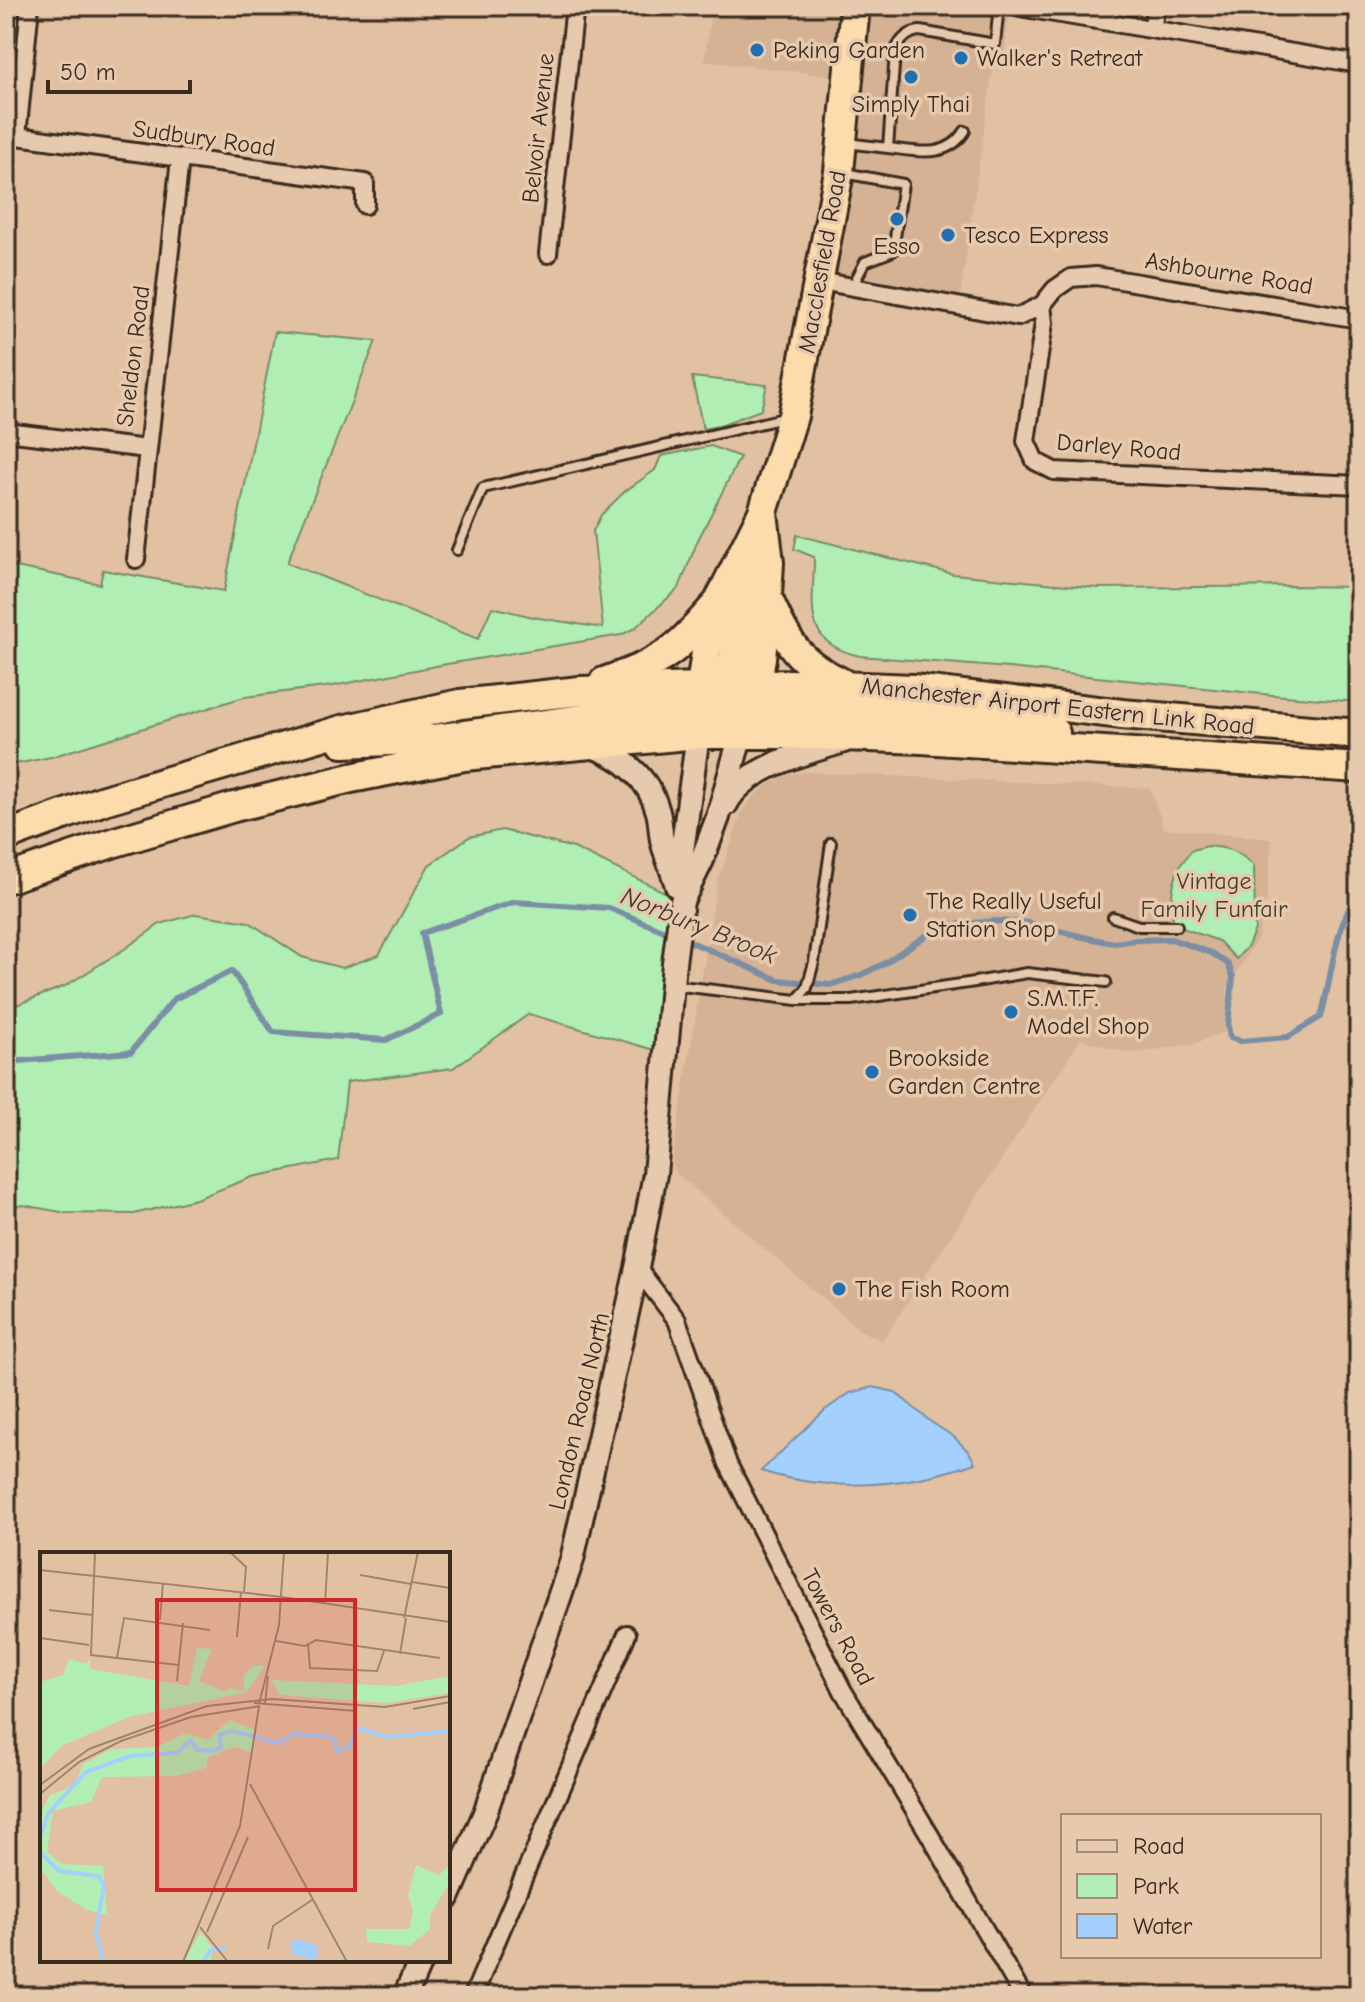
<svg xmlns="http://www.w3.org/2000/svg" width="1365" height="2002" viewBox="0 0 1365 2002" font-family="'Comic Neue',sans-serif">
	<rect width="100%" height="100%" fill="#e2c1a3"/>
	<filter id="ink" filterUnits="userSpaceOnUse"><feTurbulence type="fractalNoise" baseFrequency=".0125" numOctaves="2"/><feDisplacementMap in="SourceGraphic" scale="16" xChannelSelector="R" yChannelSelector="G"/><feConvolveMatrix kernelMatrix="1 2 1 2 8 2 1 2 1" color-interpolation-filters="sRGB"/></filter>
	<g filter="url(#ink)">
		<path fill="#d5b294" d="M712 6H1010L1004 57 994 60 959 306 820 281 849 78 704 61Z
			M803 772 1150 788 1164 828 1272 839 1267 897 1258 938 1227 988 1226 1032 1210 1037 1195 1044 1129 1054 1081 1039 882 1341 861 1331 677 1174 673 1170 672 1162 718 877 724 864 742 811 757 793 771 783 787 775Z"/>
		<path fill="#b0eeb4" stroke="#768c69" stroke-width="2" d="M275 332 376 341 287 563 478 639 492 607 533 617 603 628 593 531 601 515 624 492 655 470 661 456 711 446 740 457 698 540 679 588 635 628 621 635 441 665 333 686 244 697 51 757 6 766V565L100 584 103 570 224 591Z
			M692 377 767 385 761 410 717 426 703 429Z
			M797 535 953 574 1098 588 1294 586 1359 587V702L1272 695 1009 668 860 656C800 643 814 606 814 557L794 549Z
			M502 830 574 848 677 898 665 1053 529 1014 453 1068 347 1082 338 1160 252 1177 196 1199 134 1214 66 1213 23 1205 6 1208V1009L65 986 123 950 160 924 196 914 249 922 302 957 342 968 379 955 429 865 469 837Z
			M1208 846C1229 848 1239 851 1254 866L1255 929 1248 946 1236 959 1219 941 1177 926 1173 919 1171 904 1173 887 1179 867 1192 850Z"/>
		<path fill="#a4d0fe" stroke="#7a8ea4" stroke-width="2" d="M873 1387 895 1392 931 1422 954 1437 969 1452 975 1463C907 1487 830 1493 761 1471L825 1410 850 1393Z"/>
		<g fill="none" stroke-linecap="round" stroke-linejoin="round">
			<path stroke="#7a8ea4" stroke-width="6" d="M684 939 778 980 830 985 861 975 885 963 940 926 996 921 1028 923 1083 937 1114 943 1137 940 1171 939 1212 953 1228 964 1233 977 1228 1026 1230 1038 1241 1041 1288 1037 1321 1017C1332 978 1334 924 1359 893
				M6 1062 131 1052 174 999 232 971 273 1032 386 1040 441 1014 422 933 514 902 609 908 674 935"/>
			<defs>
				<path id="lane" d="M720 9 721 6
					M846 143 888 148 895 52C900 40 907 32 920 31L995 44 999 6
					M888 148C916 151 947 160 965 131
					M844 173 903 184 893 251 865 262 852 287
					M457 550 483 488 784 418
					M1113 917 1139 926H1177
					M673 985 797 1000H851L975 982 1027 973 1106 982
					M797 1000 807 988 814 962 831 843"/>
				<path id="street" d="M1013 6 1359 64
					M1153 29 1155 6
					M17 136 30 6
					M6 138 17 136 365 183V205
					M548 254 575 6
					M820 281 1018 317 1042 305 1055 289 1071 278 1096 276 1359 319
					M1042 305 1044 323 1026 441 1035 461 1054 471 1359 485
					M6 432 147 449
					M136 559 180 159
					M637 1268 677 1320 728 1464 843 1691 928 1832 1023 1996
					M473 1996 627 1634"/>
				<path id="secondary" d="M588 745C622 755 649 778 658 812 661 823 660 834 663 844 667 858 673 872 677 886
					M726 804C745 766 807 753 844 741
					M678 881 698 734
					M448 1898 485 1813 572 1560 637 1268 655 1174 674 963 682 901 702 860 718 817 741 734
					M405 1996 421 1960"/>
				<path id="highway" d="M767 597C788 643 795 660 842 683
					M604 682C629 673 656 664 677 646 691 634 703 619 716 605
					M701 687C708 703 717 708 734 711L880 712 1007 723 1055 733
					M750 701 756 685 761 658 767 596 769 563 763 513
					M725 702 753 559 757 551
					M698 734 701 687 706 652 718 603 763 512 793 416 839 172 855 6
					M343 743 435 739 621 714 668 711 700 713 716 717
					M6 836 104 800 342 730 460 704 580 691 790 684 913 689 1122 714 1359 734
					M6 879 115 842 234 807 351 778 464 756 698 734H789L922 739 1359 768"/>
			</defs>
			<use href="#lane" stroke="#3b2a1e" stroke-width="14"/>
			<use href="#street" stroke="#3b2a1e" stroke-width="22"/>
			<use href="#secondary" stroke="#3b2a1e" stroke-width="28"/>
			<use href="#highway" stroke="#3b2a1e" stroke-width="34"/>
			<use href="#lane" stroke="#e7caae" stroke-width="8"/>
			<use href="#street" stroke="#e7caae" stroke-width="16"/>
			<use href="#secondary" stroke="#e7caae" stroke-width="22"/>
			<use href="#highway" stroke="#fcdcac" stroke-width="28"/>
		</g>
	</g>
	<g fill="#1f6fb2" stroke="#e7caae" stroke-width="3">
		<circle cx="757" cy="50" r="8"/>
		<circle cx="961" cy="58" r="8"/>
		<circle cx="911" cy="77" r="8"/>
		<circle cx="897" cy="219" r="8"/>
		<circle cx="948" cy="235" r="8"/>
		<circle cx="910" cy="915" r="8"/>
		<circle cx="1011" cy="1012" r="8"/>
		<circle cx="872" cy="1072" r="8"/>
		<circle cx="839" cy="1289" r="8"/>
	</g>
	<g text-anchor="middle" stroke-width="7" stroke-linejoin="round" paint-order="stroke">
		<g font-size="24" fill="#3b2a1e" stroke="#e7caae" text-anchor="start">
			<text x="773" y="58">Peking Garden</text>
			<text x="977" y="66">Walker's Retreat</text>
			<text x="911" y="112" text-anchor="middle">Simply Thai</text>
			<text x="964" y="243">Tesco Express</text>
			<text x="897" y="254" text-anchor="middle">Esso</text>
			<text x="926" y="909">The Really Useful<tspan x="926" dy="28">Station Shop</tspan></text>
			<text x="1027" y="1006">S.M.T.F.<tspan x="1027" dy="28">Model Shop</tspan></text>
			<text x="888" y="1066">Brookside<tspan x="888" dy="28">Garden Centre</tspan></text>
			<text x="855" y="1297">The Fish Room</text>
		</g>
		<g font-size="24" fill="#3b2a1e" stroke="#e7caae">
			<text transform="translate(538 128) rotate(-84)" y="8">Belvoir Avenue</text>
			<text transform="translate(204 138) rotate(8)" y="8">Sudbury Road</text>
			<text transform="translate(822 262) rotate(-80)" y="8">Macclesfield Road</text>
			<text transform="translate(1229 273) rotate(9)" y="8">Ashbourne Road</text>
			<text transform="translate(133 356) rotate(-83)" y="8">Sheldon Road</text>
			<text transform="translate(1119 447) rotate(5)" y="8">Darley Road</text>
			<text transform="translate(1058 706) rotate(6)" y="8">Manchester Airport Eastern Link Road</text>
			<text transform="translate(579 1411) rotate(-77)" y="8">London Road North</text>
			<text transform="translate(838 1627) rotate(62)" y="8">Towers Road</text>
		</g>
		<g font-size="24" fill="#473e2d" stroke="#e7caae">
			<text x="1214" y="889">Vintage<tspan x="1214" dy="28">Family Funfair</tspan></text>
		</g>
		<g font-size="26" font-style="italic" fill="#463b34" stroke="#e7caae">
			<text transform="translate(699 925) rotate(22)" y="9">Norbury Brook</text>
		</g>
	</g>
	<g transform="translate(40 1552)">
		<rect width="410" height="410" fill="#e2c1a3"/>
		<path d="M157 96 172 97 159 129 186 140 189 136 204 139V123L213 114H225L207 140 89 165 21 194 0 217V130L23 123 29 107 47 112 50 104V117L149 134ZM410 124V141L347 151 240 143 232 128 356 134ZM190 168 215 178 214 201 194 195 168 205 166 216 137 224 62 225 51 250 13 259 7 300 22 312 63 314 67 363 47 358 17 339 0 316V262L10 243 35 234 43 212 72 197 117 195 146 181 167 188ZM376 313 399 323 410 313V330L390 363V377L369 394 327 390 326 377H369L373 358 368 343ZM161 380 173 397 170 410H143Z" fill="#b0eeb4"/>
		<path d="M261 388 278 394 276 409 252 402 250 389Z" fill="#a4d0fe"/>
		<path fill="none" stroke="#a4d0fe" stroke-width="4" d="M0 285 8 262 46 220 90 204 136 201 151 189 157 198 173 199 181 195 179 183 192 179 238 191 254 182 287 184 295 188 297 199 309 195 318 176 346 185 410 179M0 300 19 319 58 324 64 332 56 380 63 410M164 409 171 398 186 396"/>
		<path fill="none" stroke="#9f856e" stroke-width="2" d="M55 0 51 103 139 113M190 0 206 15 204 40M0 18 242 45M320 23 371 32M372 30 410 36M242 45 410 70M285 52 288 0M9 58 52 63M364 66 378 0M120 68 123 31M197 85 201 40M0 86 49 93M236 89 265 94 276 88 400 106M268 92 270 116 337 119 344 99M360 102 366 66M77 106 84 66 170 78M137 129 143 71M214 151 317 159M219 152 239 73 244 0M225 152 228 124M373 157 410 150M210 232 307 410M0 233 49 197 167 154 232 147 345 155 410 144M0 242 39 210 81 189 151 165 220 154M160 375 188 410M167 380 208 285M228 397 233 374 272 348M143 410 200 274 219 155"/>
		<path fill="#ce2828" fill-opacity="0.15" stroke="#ce2828" stroke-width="4" d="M117 48H315V338H117Z"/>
		<rect width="410" height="410" fill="none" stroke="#3b2a1e" stroke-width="4"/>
	</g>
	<rect width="1365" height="2002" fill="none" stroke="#e7caae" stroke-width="32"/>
	<rect x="16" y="16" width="1333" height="1970" fill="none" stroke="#3b2a1e" stroke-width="3" filter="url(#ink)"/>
	<rect x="1061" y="1814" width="260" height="144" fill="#e7caae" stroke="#a28a74" stroke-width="2"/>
	<rect x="1077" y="1840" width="40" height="12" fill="#e7caae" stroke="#a28a74" stroke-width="2"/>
	<text x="1133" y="1854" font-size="24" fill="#3b2a1e">Road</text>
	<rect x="1077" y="1874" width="40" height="24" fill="#b0eeb4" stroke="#a28a74" stroke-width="2"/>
	<text x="1133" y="1894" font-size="24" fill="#3b2a1e">Park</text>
	<rect x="1077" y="1914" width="40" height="24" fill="#a4d0fe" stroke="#a28a74" stroke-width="2"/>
	<text x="1133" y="1934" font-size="24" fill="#3b2a1e">Water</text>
	<path d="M48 80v12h142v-12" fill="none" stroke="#3b2a1e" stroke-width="4"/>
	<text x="60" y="80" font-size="24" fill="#3b2a1e" stroke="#e7caae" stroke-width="6" paint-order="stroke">50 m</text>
</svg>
